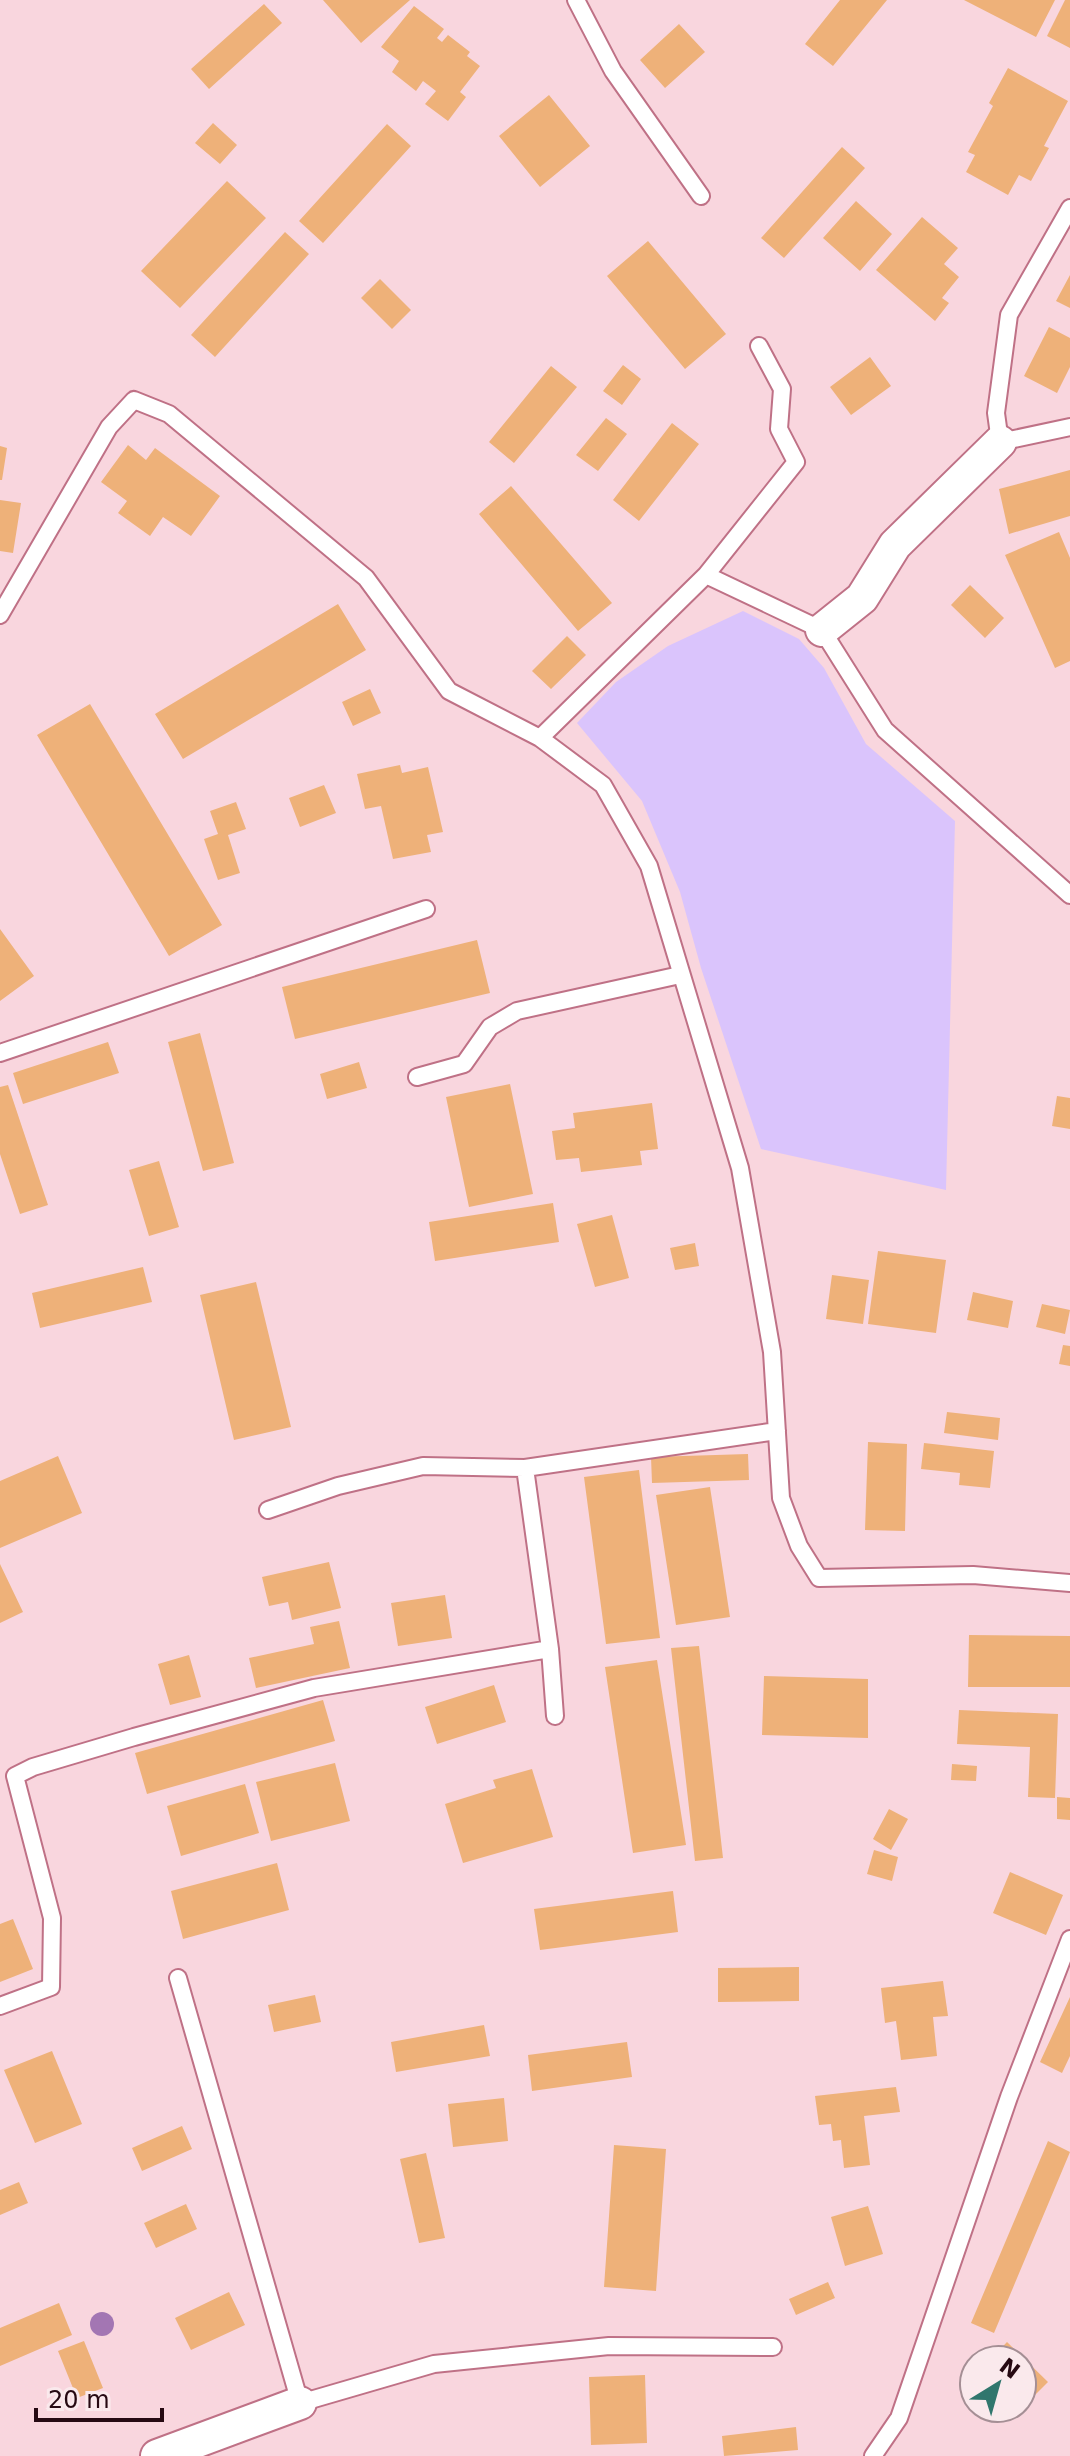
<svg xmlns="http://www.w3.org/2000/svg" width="1070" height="2456" viewBox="0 0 1070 2456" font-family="'DejaVu Sans',sans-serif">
	<rect width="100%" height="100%" fill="#f9d6de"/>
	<path fill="#dac4fc" d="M743 611 799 639 824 668 866 744 955 821 946 1190 761 1149 701 968 680 892 642 801 577 723 616 682 668 646Z"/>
	<path fill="#eeb179" d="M323 0H410L361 43Z
		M840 0H887L833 66 805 44Z
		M964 0H1055L1036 37Z
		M1065 0H1070V48L1047 36Z
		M264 4 282 23 209 89 191 69Z
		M414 6 444 29 437 38 442 42 448 35 470 52 467 56 480 66 460 92 466 97 448 121 425 104 436 91 423 81 416 91 392 72 399 61 381 47Z
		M679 24 705 52 665 88 640 60Z
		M1008 68 1068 101 1044 146 1049 148 1031 181 1019 175 1008 195 966 172 975 155 968 152 993 106 989 103Z
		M549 95 590 146 540 187 499 136Z
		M213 123 237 145 220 164 195 143Z
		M387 124 411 146 323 243 299 221Z
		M842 147 865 168 784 258 761 238Z
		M227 181 266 218 180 308 141 271Z
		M856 201 892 234 860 271 823 238Z
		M922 217 958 248 944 264 959 277 942 298 949 303 935 321 876 270Z
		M285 232 309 254 215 357 191 335Z
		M648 241 726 334 685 369 607 276Z
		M1070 275V308L1056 301Z
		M380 279 411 310 392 329 361 298Z
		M1049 327 1070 338V367L1057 393 1024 376Z
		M870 357 891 386 851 415 830 387Z
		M623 365 641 379 622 405 603 391Z
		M551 366 577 387 514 463 489 442Z
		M606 418 627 434 598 471 576 455Z
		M672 423 699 444 639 521 613 500Z
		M128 445 146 460 155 448 220 496 191 536 163 517 150 536 118 513 127 501 101 482Z
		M0 446 7 448 2 480H0Z
		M1070 470V516L1009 534 999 489Z
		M511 486 612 603 578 631 479 514Z
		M0 500 21 503 13 553 0 551Z
		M1059 532 1070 558V661L1055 668 1005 555Z
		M970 585 1004 618 985 638 951 605Z
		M338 604 366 650 183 759 155 714Z
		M567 636 586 655 551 689 532 671Z
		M370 689 381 713 353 726 342 702Z
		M90 704 222 925 169 956 37 735Z
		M400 765 402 773 428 767 443 832 427 835 431 852 393 859 381 806 365 809 357 774Z
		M324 785 336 813 300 827 289 798Z
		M236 802 246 829 228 835 240 873 218 880 204 839 218 834 210 811Z
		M0 929 34 976 0 1001Z
		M477 940 490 993 295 1039 282 987Z
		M200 1033 234 1163 203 1171 168 1042Z
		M108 1042 119 1073 23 1104 13 1073Z
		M359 1062 367 1088 327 1099 320 1074Z
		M510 1084 533 1194 469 1207 446 1097Z
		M8 1085 48 1205 20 1214 0 1154V1087Z
		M1057 1096 1070 1098V1129L1052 1126Z
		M652 1103 658 1149 640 1151 642 1165 581 1172 579 1158 556 1160 552 1131 575 1128 573 1113Z
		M159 1161 179 1227 149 1236 129 1170Z
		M553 1203 559 1242 435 1261 429 1222Z
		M612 1215 629 1278 595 1287 577 1224Z
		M695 1243 699 1266 675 1270 670 1248Z
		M878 1251 946 1260 936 1333 868 1324Z
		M143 1267 152 1302 40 1328 32 1293Z
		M832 1275 869 1280 863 1324 826 1319Z
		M256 1282 291 1427 234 1440 200 1295Z
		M973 1292 1013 1301 1008 1328 967 1320Z
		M1042 1304 1070 1310 1065 1334 1036 1327Z
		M1063 1345 1070 1346V1366L1059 1364Z
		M947 1412 1000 1418 998 1440 944 1433Z
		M868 1442 907 1444 905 1531 865 1530Z
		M924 1443 994 1451 990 1488 959 1485 960 1473 921 1469Z
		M748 1454 749 1480 652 1483 651 1457Z
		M58 1456 82 1513 0 1548V1481Z
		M639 1470 660 1638 606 1644 584 1477Z
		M710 1487 730 1617 676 1625 656 1495Z
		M329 1562 341 1608 292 1620 288 1602 269 1606 262 1577Z
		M0 1564 23 1612 0 1623Z
		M445 1595 452 1638 398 1646 391 1603Z
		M339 1621 350 1668 256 1688 249 1658 314 1644 310 1627Z
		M969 1635 1070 1636V1687H968Z
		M699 1646 723 1858 695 1861 671 1648Z
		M189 1655 201 1697 170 1705 158 1664Z
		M657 1660 686 1845 633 1853 605 1667Z
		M764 1676 868 1679V1738L762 1735Z
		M494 1685 506 1722 437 1744 425 1707Z
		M323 1700 335 1741 147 1794 135 1753Z
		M959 1710 1058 1714 1055 1798 1028 1797 1030 1747 957 1744Z
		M335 1763 350 1821 271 1841 256 1782Z
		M952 1764 977 1766 976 1781 951 1780Z
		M532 1769 553 1837 463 1863 445 1804 496 1788 493 1780Z
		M245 1784 259 1833 181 1856 167 1806Z
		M1057 1797 1070 1798V1820L1057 1819Z
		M889 1809 908 1819 891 1850 873 1839Z
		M874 1850 898 1857 892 1881 867 1874Z
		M277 1863 289 1910 183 1939 171 1891Z
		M1010 1872 1063 1895 1046 1935 993 1913Z
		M673 1891 678 1932 540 1950 534 1909Z
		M13 1919 33 1969 0 1982V1924Z
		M799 1967V2001L718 2002V1968Z
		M943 1981 948 2016 933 2017 937 2056 901 2060 896 2021 885 2023 881 1988Z
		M315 1995 321 2022 274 2032 268 2005Z
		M1070 1997V2056L1062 2073 1040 2062Z
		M484 2025 490 2056 396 2072 391 2042Z
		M627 2042 632 2077 532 2091 528 2055Z
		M52 2051 82 2124 35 2143 4 2070Z
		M896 2087 900 2112 864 2116 870 2165 844 2168 841 2140 833 2141 831 2124 819 2125 815 2096Z
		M504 2098 508 2141 453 2147 448 2104Z
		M182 2126 192 2149 142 2171 132 2148Z
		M1048 2141 1070 2152 994 2333 971 2323Z
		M614 2145 666 2149 656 2291 604 2287Z
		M426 2153 445 2238 419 2243 400 2159Z
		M19 2182 28 2203 0 2215V2190Z
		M186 2204 197 2229 156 2248 144 2223Z
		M868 2206 883 2254 845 2266 831 2217Z
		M828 2282 835 2298 796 2315 789 2299Z
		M229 2292 245 2325 191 2350 175 2318Z
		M59 2303 72 2335 0 2366V2328Z
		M84 2341 103 2388 77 2398 58 2351Z
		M1007 2342 1048 2382 1031 2399 1022 2391V2360H990Z
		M645 2375 647 2443 591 2445 589 2377Z
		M796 2427 798 2450 724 2456 722 2436Z"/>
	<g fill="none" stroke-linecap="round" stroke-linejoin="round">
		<defs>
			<path id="service" d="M576 0 613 71 701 196
				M1070 208 1009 315 996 413 1000 442 1070 427
				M706 575 796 462 779 429 782 389 759 346
				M0 615 109 427 134 400 169 414 366 578 449 691 540 738 603 785 649 866 740 1168 772 1352 781 1498 799 1546 819 1578 973 1575 1070 1583
				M540 738 706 575 822 630 885 730 1070 895
				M0 1053 426 909
				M417 1077 464 1064 490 1027 517 1011 680 975
				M268 1510 338 1486 423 1466 525 1468
				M555 1716 550 1649 525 1468 777 1431
				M178 1978 300 2403 434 2364 609 2346 773 2347
				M0 2006 51 1987 52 1918 15 1776 33 1767 134 1737 314 1688 550 1649
				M873 2456 899 2418 1009 2097 1070 1939"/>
			<path id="minor" d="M822 630 862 598 895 545 1000 442
				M157 2456 300 2403"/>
		</defs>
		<use href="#service" stroke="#bf7186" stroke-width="20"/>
		<use href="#minor" stroke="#bf7186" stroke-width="36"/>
		<use href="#service" stroke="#fff" stroke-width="16"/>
		<use href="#minor" stroke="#fff" stroke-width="32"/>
	</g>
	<circle fill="#a376b3" cx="102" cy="2324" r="12"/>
	<g transform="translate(998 2384) rotate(37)"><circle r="38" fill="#fae9ec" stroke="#a58f95" stroke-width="2"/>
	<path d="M0-6L14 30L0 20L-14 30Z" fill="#30766d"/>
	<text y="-12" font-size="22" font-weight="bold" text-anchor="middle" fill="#260912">N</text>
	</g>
	<path d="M36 2408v12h126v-12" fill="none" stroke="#260912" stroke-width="4"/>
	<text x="48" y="2408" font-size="24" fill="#260912" stroke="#fae9ec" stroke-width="6" paint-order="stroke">20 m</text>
</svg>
